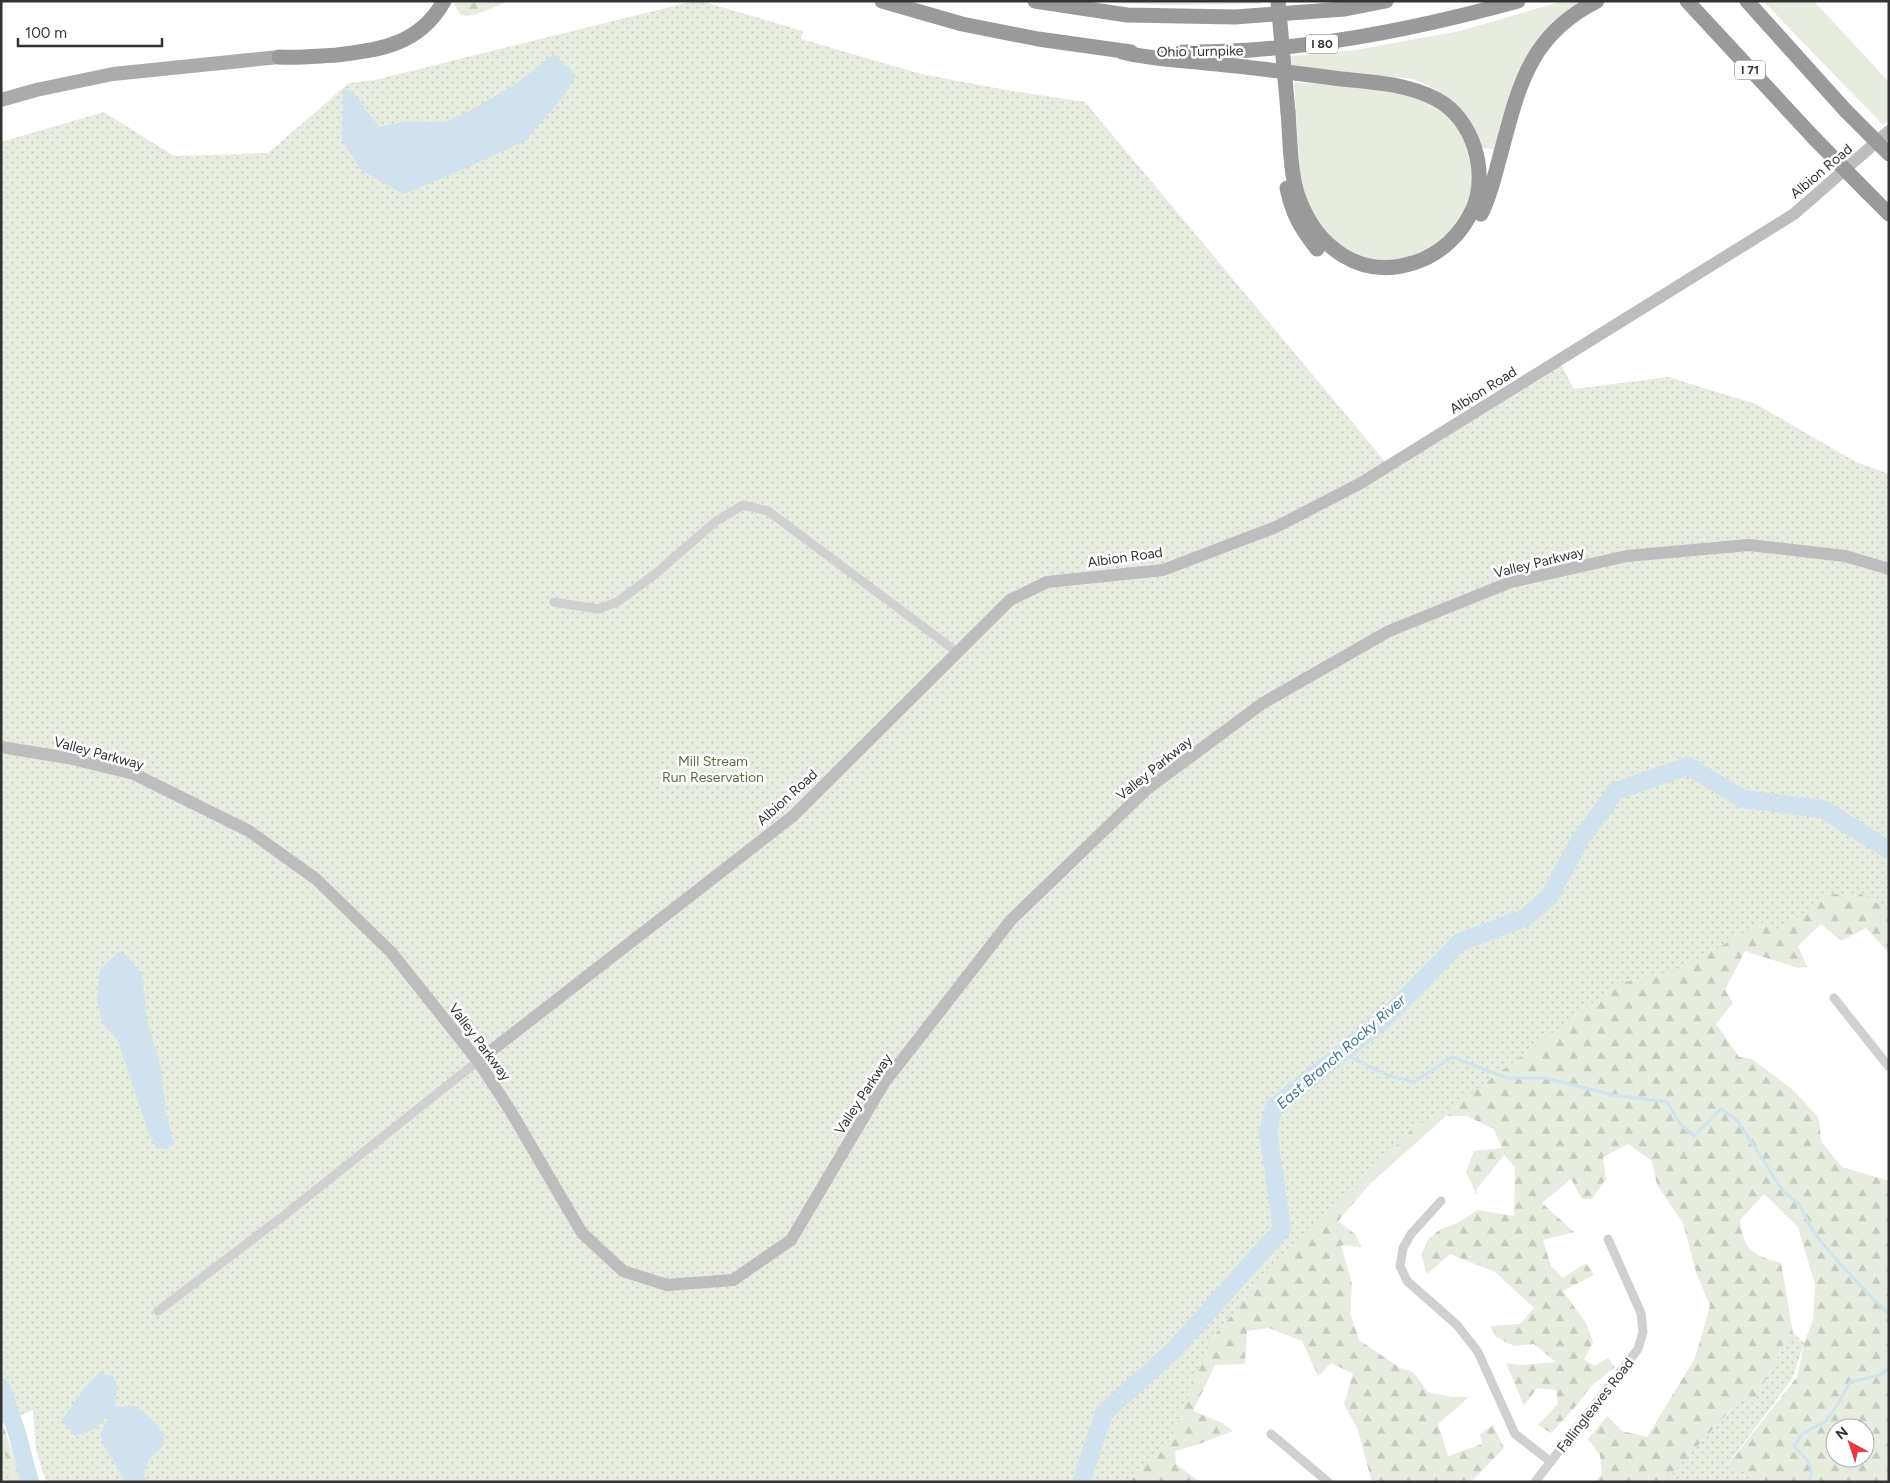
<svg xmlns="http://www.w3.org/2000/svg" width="1890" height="1483" viewBox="0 0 1890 1483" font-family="Figtree,sans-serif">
	<defs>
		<pattern id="forest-firs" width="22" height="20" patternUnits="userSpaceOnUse" patternTransform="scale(1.25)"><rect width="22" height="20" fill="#e6ecdf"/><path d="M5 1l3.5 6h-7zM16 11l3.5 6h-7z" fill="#c6cbc0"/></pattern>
		<pattern id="park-dots" width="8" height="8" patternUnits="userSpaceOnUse" patternTransform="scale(1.25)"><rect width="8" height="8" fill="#e6ecdf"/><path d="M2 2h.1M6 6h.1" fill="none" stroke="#c6cbc0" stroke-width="1.8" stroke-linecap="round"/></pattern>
	</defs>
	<rect width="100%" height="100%" fill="#fff"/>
	<path fill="#e6ecdf" d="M453 1H508C500 5 470 19 462 15 458 12 455 6 453 1Z
		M1123 1H1261V4L1165 5 1113 3Z
		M1563 1H1589L1564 14 1496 150 1483 148 1472 127 1447 96 1427 85 1413 79 1292 68 1291 56 1355 50 1460 31Z
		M1763 1H1814L1889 82V120L1883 125Z
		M1294 82 1384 89 1417 95 1456 121 1469 143 1474 183 1463 217 1453 231 1430 250 1407 260 1379 262 1356 258 1336 245 1305 202 1300 172Z"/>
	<path fill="url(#forest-firs)" fill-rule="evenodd" d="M464 1H497L479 10H463Z
		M1889 745V953L1866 928 1841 941 1821 924 1798 946 1807 967 1798 968 1745 951 1725 990 1733 1003 1716 1024 1739 1057 1752 1059 1793 1090 1818 1117 1822 1143 1842 1167 1889 1181V1482H1767L1727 1466 1797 1377 1804 1343 1813 1320 1815 1284 1798 1227 1764 1194 1740 1220C1744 1251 1752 1255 1781 1263L1793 1333 1785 1342 1754 1403 1743 1397 1664 1482H1595L1602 1474 1600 1455 1588 1439 1607 1416 1622 1431 1647 1437 1695 1358 1710 1306 1696 1272 1683 1223 1657 1185 1652 1161 1628 1144 1603 1157 1606 1179 1592 1199H1582L1571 1179 1542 1203 1574 1232 1543 1240 1551 1266 1563 1278 1586 1263 1594 1275 1563 1291 1586 1323 1593 1342 1584 1359 1594 1366 1608 1358 1615 1367 1591 1386 1577 1405 1551 1433 1538 1425 1558 1404 1556 1390 1537 1388 1524 1406 1506 1363 1522 1365 1556 1362 1534 1344 1514 1346 1496 1337 1491 1326 1520 1324 1534 1308 1495 1272 1450 1254 1427 1274 1421 1255 1429 1238 1441 1229 1457 1223 1478 1210 1514 1216 1515 1167 1504 1155 1476 1190 1477 1195 1466 1172 1474 1151 1502 1148 1494 1129 1467 1116H1446L1370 1184 1338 1221 1355 1234 1362 1247 1341 1245 1352 1284 1350 1313 1359 1340 1400 1368 1413 1372 1428 1392 1451 1397H1469L1438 1424 1448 1456 1482 1444 1480 1434 1493 1425 1504 1448 1471 1482H1372L1357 1428 1344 1404 1353 1374 1331 1363 1318 1376 1302 1341 1269 1328 1247 1331 1245 1364 1215 1365 1193 1411 1222 1423 1233 1431 1202 1443 1175 1451 1176 1464 1200 1482H155ZM1835 1428H1865V1458H1835Z
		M1 1418 22 1482H1Z"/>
	<path fill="url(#park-dots)" d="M694 1H701L803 31 801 39 921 74 1012 91 1085 102 1388 465 1558 359 1574 389 1668 377 1756 404 1856 462 1889 474V910L1861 894H1826L1779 933 1768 920 1676 971 1620 983 1450 1109 1414 1127 1357 1188 1299 1239 1212 1338 1173 1434 1129 1482H46L36 1450 33 1410 1 1424V142L104 112 174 156 268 153 349 83 375 80Z
		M1793 1333 1804 1343 1792 1379 1727 1465 1767 1482H1664L1743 1397 1754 1403 1785 1342Z
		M1 1426 4 1451 13 1482H1Z"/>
	<path fill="#cfe2ee" d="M554 54 576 75 562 98 525 141 457 172 403 194 361 170 342 140 343 89 353 92 379 127 405 122H447L477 107 516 84Z
		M118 952 125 954 142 973 147 1020 161 1068 166 1113 174 1144 167 1149 156 1147 148 1131 118 1041 102 1022 97 1000 100 970Z
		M99 1373 113 1376 117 1385 115 1406 123 1407 131 1405C146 1412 155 1422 165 1435L162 1447 149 1459 144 1473 146 1482H126L105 1447 100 1434 111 1413 96 1428 75 1436 62 1420 87 1385Z"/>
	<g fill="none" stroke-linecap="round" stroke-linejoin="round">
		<path stroke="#cfe2ee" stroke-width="3" d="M1342 1053 1387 1075 1414 1082 1452 1057 1507 1078H1545L1613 1095 1667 1102 1681 1125 1694 1136 1721 1109 1737 1120 1783 1191 1800 1205 1812 1230 1832 1255 1871 1297 1889 1314
			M1809 1482C1816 1464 1805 1459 1794 1446L1802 1434 1826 1421 1838 1404 1850 1382 1880 1375 1889 1368"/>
		<path stroke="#cfe2ee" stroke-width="18" d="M1 1387 17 1433 30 1482
			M1081 1482 1104 1413 1174 1350 1282 1229 1268 1132 1274 1107 1386 1018 1460 942 1525 918 1550 896 1580 840 1616 791 1688 766 1743 799 1823 809 1889 850"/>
		<path stroke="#d0d0d0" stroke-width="9" d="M554 602 598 609 617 602 654 575 715 522 743 505 768 511 957 652
			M1834 998 1889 1067
			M1441 1201 1411 1234 1403 1248 1400 1266 1407 1281 1457 1325 1478 1352 1515 1434 1551 1462
			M158 1311 282 1217 478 1061
			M1271 1434 1328 1482
			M1535 1482 1638 1349 1643 1332 1641 1313 1608 1239"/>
		<path stroke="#bdbdbd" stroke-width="12" d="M1 747 68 758 134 774 249 831 316 879 391 952 478 1061 510 1110 582 1233 623 1271 667 1285 733 1280 791 1240 884 1083 1011 920 1147 789 1263 703 1389 631 1511 582 1627 556 1749 545 1845 556 1889 569
			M478 1061 793 816 1010 600 1047 582 1163 570 1276 527 1361 483 1794 214 1889 131"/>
		<path stroke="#ababab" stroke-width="14" d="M1 100 36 90 113 74 279 57"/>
		<path stroke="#9a9a9a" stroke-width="15" d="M882 1 962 24 1038 39 1131 52
			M1035 1 1127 15 1235 17 1345 9 1386 1
			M1687 1 1814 138
			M1747 1 1846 111
			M1122 52C1153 60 1185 60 1217 64 1259 68 1301 74 1342 79 1374 82 1407 84 1436 99 1473 118 1489 172 1473 209 1461 235 1440 255 1413 263 1360 280 1317 247 1299 199 1290 176 1290 137 1288 112
			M1182 52C1296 53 1408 31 1518 1
			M279 57C299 58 317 56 337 55 381 50 420 44 444 1
			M1287 188C1293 215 1300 227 1317 249
			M1867 192 1889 214
			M1481 214C1490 197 1494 178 1499 160 1518 90 1527 36 1597 1"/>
		<path stroke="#9a9a9a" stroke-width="15" d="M1278 1 1288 112
			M1846 111 1889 154
			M1814 138 1867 192"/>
	</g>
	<g text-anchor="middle" stroke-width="5" stroke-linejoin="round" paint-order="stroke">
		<g fill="#fff" stroke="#707070" stroke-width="1">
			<rect x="1306" y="34.5" width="32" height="19" rx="4"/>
			<rect x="1735" y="60.5" width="30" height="19" rx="4"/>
		</g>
		<g font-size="12" font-weight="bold" fill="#333">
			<text x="1322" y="48">I 80</text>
			<text x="1750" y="74">I 71</text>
		</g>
		<g font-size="14" fill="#333" stroke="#fff">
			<text transform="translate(1200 51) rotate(-1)" y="5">Ohio Turnpike</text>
			<text transform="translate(1821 171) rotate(-40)" y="5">Albion Road</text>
			<text transform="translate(1483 390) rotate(-32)" y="5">Albion Road</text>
			<text transform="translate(1125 557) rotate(-8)" y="5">Albion Road</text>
			<text transform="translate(1539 562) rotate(-14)" y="5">Valley Parkway</text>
			<text transform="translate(99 753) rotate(15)" y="5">Valley Parkway</text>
			<text transform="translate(1154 768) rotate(-39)" y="5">Valley Parkway</text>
			<text transform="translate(787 797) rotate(-42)" y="5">Albion Road</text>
			<text transform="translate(480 1042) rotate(53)" y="5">Valley Parkway</text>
			<text transform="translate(863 1094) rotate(-57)" y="5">Valley Parkway</text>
			<text transform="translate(1595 1405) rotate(-52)" y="5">Fallingleaves Road</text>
		</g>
		<g font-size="14" fill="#56703f" stroke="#fff">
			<text x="713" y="766">Mill Stream<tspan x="713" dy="16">Run Reservation</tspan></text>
		</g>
		<g font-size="15" font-style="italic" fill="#3f7597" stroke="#fff">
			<text transform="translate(1341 1052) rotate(-41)" y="5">East Branch Rocky River</text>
		</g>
	</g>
	<rect width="1890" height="1483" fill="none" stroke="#333333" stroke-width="5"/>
	<g transform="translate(1850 1443) rotate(320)"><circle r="24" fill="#ffffff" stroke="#adadad"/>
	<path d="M0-4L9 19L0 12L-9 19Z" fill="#e63946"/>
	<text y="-8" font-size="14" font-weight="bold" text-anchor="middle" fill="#333333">N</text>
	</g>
	<path d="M18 38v8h144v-8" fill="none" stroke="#333333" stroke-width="2.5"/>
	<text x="25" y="38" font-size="15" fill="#333333" stroke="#ffffff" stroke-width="4" paint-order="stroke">100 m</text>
</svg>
